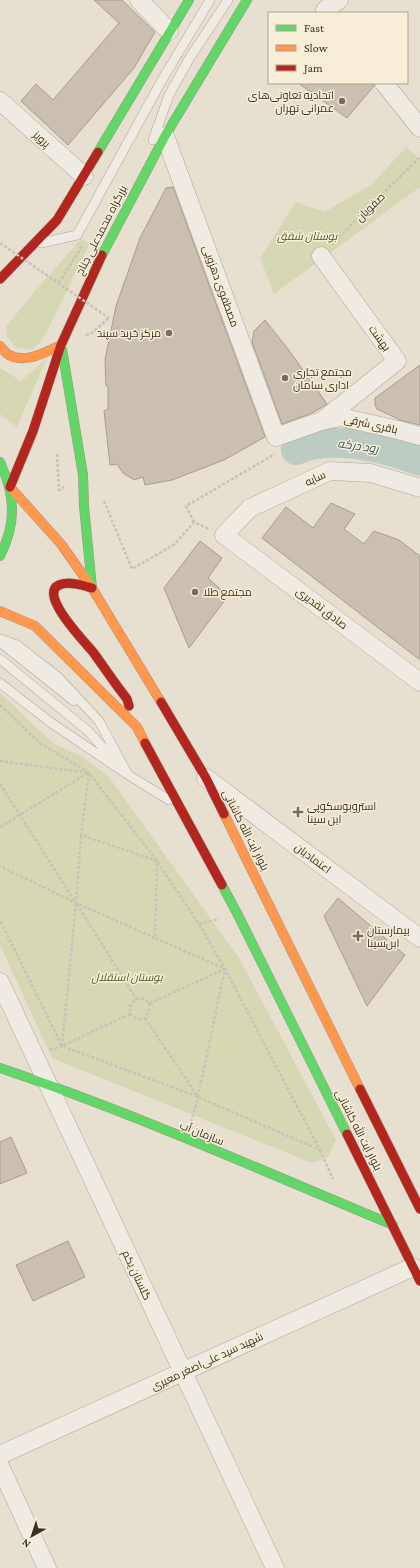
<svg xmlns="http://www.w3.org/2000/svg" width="420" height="1568" viewBox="0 0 420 1568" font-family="'Crimson Pro',Cairo,serif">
	<rect width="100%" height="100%" fill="#e7e0d1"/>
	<path fill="#d6d7b3" d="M406 147 420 159V187L274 294 260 258 296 202 325 212 372 184Z
		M81 239 90 243 46 333 39 343 33 350 17 348 7 337 6 327 35 291Z
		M47 358 17 427 0 414V368L21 381Z
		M0 693 53 743 83 757 109 777 239 958 336 1140 328 1157 312 1163 52 1058 0 945Z"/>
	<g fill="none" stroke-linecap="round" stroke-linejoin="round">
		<path stroke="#bcccc2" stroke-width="30" d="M296 450C302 448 309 445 316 444 351 439 388 449 420 461"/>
	</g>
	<path fill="#cbbfb2" stroke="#a89c90" d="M94 0H122L155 32 134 68 68 145 21 101 36 84 53 100 119 23Z
		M298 83H374V86L347 118Z
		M173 187 265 437 224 460 172 480 145 485 143 477 134 480 123 473 117 464 110 465 104 411 108 409V386H106L105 360 116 306 140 238 166 188Z
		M265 320 288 349 327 404 312 413 282 424 252 342 254 331Z
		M420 365V425L400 420 377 409 375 405V398Z
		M331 503 355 514 344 529 364 544 374 531 399 540 420 556V660L262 538 286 507 313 528Z
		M200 541 222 558 208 578 228 596 189 648 164 588Z
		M338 898 405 955 367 1006 324 916Z
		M11 1137 27 1173 0 1184V1142Z
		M68 1241 85 1277 33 1301 16 1265Z"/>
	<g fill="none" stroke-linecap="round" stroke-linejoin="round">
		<defs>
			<path id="lane" d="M153 140 169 95 189 59 228 0
				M41 243 77 235 162 80 210 0
				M0 639 17 645 58 677 99 721 127 773
				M0 642 74 701
				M0 659 88 731 117 763
				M0 683 50 722 127 774 169 800"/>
			<path id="street" d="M139 0 169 31
				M325 10 339 0
				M384 83 420 128
				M0 101 84 176
				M165 136 276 437 321 421 341 417 398 430 420 436
				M321 256 397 361 323 420
				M420 488 371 473 330 471 250 508 224 535 420 682
				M206 778 420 938
				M0 982 275 1568
				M0 1455 413 1267
				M0 1466 47 1568"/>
			<path id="fast" d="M98 152 189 0
				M102 255 165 136 247 0
				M62 349 83 475 84 506 92 588
				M0 462C15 495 17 523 0 556
				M222 885 238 915 347 1134
				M0 1068C134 1113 263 1171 393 1225"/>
			<path id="slow" d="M0 346C3 349 5 353 9 355 26 364 46 352 61 345
				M10 487 61 544 92 588 161 702
				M0 611 35 626 137 727 145 743
				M224 814 360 1089"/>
			<path id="jam" d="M0 279 57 220 98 152
				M10 487 33 431 61 345 102 255
				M92 588C82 585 69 581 59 585 38 594 85 642 93 652 104 667 115 684 127 699L129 706
				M161 702 206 778 224 814
				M145 743 222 885
				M360 1089 420 1209
				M347 1134 420 1281"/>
		</defs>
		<use href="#lane" stroke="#ada599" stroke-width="10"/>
		<use href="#street" stroke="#ada599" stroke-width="19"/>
		<use href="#fast" stroke="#9c958a" stroke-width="10"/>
		<use href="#slow" stroke="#9c958a" stroke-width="10"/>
		<use href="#jam" stroke="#9c958a" stroke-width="10"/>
		<path stroke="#c8c2b9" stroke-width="2.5" stroke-dasharray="3 2" stroke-linecap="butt" d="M332 244 420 157
			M59 283 82 246
			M86 335 92 333 109 318
			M57 454 59 490 64 487
			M104 501 132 569 175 544 194 522 209 529
			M194 522 186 506 275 454
			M0 705 40 743 89 773 157 861 199 924 225 969 320 1150 198 1097 62 1046 0 920
			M0 761 89 773 81 835 157 861 155 938 76 903 81 835
			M0 784 76 903 0 866
			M0 827 88 773
			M77 904 136 999
			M199 924 219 919
			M150 1003 149 1011 145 1018 137 1019 130 1014V1006L136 999H143L150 1003 225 969 155 938
			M145 1018 198 1097 225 969
			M62 1046 76 903
			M50 1050 62 1046 130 1014
			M191 1122 198 1097
			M320 1150 333 1179"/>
		<use href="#lane" stroke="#efebe3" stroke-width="9"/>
		<use href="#street" stroke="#efebe3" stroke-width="18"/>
		<use href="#fast" stroke="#63d668" stroke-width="9"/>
		<use href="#slow" stroke="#ff974d" stroke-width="9"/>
		<use href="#jam" stroke="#b3261e" stroke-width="9"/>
		<path stroke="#c8c2b9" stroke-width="2.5" stroke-dasharray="3 2" stroke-linecap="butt" d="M0 243 109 318"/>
	</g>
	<g fill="#786c5e" stroke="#f7eed8" stroke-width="1.5">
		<circle cx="342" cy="101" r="4"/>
		<circle cx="169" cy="333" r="4"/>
		<circle cx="285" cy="378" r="4"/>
		<circle cx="195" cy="592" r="4"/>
		<path d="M296 806h4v4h4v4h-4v4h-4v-4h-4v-4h4z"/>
		<path d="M356 930h4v4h4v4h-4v4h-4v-4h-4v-4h4z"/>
	</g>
	<g text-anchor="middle" stroke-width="3" stroke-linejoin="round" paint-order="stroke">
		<g font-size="11" fill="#3d2e20" stroke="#f7eed8" text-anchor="start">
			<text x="334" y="99" text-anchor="end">اتحادیه تعاونی‌های<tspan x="334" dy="13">عمرانی تهران</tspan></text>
			<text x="161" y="337" text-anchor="end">مرکز خرید سپند</text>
			<text x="293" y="376">مجتمع تجاری<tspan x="293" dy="13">اداری سامان</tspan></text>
			<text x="203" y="596">مجتمع طلا</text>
			<text x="307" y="810">استروبوسکوپی<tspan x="307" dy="13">ابن سینا</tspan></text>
			<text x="367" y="934">بیمارستان<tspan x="367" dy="13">ابن‌سینا</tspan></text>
		</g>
		<g font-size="11" fill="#3d2e20" stroke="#f7eed8">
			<text transform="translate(42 139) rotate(42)" y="4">پرویز</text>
			<text transform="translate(370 207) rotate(-45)" y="4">صفویان</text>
			<text transform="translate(101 230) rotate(-63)" y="4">بزرگراه محمدعلی جناح</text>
			<text transform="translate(221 286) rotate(70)" y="4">مصطفوی دهزویی</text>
			<text transform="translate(380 338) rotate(54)" y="4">بهشت</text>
			<text transform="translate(371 424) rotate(12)" y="4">باقری شرقی</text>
			<text transform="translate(315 478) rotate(-25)" y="4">سایه</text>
			<text transform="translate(322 608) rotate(37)" y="4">صادق تقدیری</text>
			<text transform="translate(246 830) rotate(63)" y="4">بلوار آیت الله کاشانی</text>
			<text transform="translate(313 858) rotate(37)" y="4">اعتمادیان</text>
			<text transform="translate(359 1130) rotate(63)" y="4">بلوار آیت الله کاشانی</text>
			<text transform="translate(202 1133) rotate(22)" y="4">سازمان آب</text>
			<text transform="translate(137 1275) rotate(65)" y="4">گلستان یکم</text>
			<text transform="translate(207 1361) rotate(-25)" y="4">شهید سید علی‌اصغر معیری</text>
		</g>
		<g font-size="11" font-style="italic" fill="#4d5a26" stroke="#f7eed8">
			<text x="307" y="240">بوستان شفق</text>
			<text x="127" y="981">بوستان استقلال</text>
		</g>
		<g font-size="12" font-style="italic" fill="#2f5d5a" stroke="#f7eed8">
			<text transform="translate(358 446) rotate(8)" y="4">رود درکه</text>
		</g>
	</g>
	<rect x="268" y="12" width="140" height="72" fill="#f7eed8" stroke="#ada18e"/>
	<rect x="276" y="25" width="20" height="6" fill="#63d668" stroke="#ada18e"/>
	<text x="304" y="32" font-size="12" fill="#3d2e20">Fast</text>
	<rect x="276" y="45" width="20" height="6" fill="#ff974d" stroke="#ada18e"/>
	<text x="304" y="52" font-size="12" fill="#3d2e20">Slow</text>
	<rect x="276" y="65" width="20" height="6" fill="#b3261e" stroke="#ada18e"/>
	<text x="304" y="72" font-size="12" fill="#3d2e20">Jam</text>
	<g transform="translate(32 1536) rotate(219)" stroke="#f7eed8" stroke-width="3" paint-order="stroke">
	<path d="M0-3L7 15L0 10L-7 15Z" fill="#3d2e20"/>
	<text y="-6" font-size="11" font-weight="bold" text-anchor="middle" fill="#3d2e20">N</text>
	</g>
</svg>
